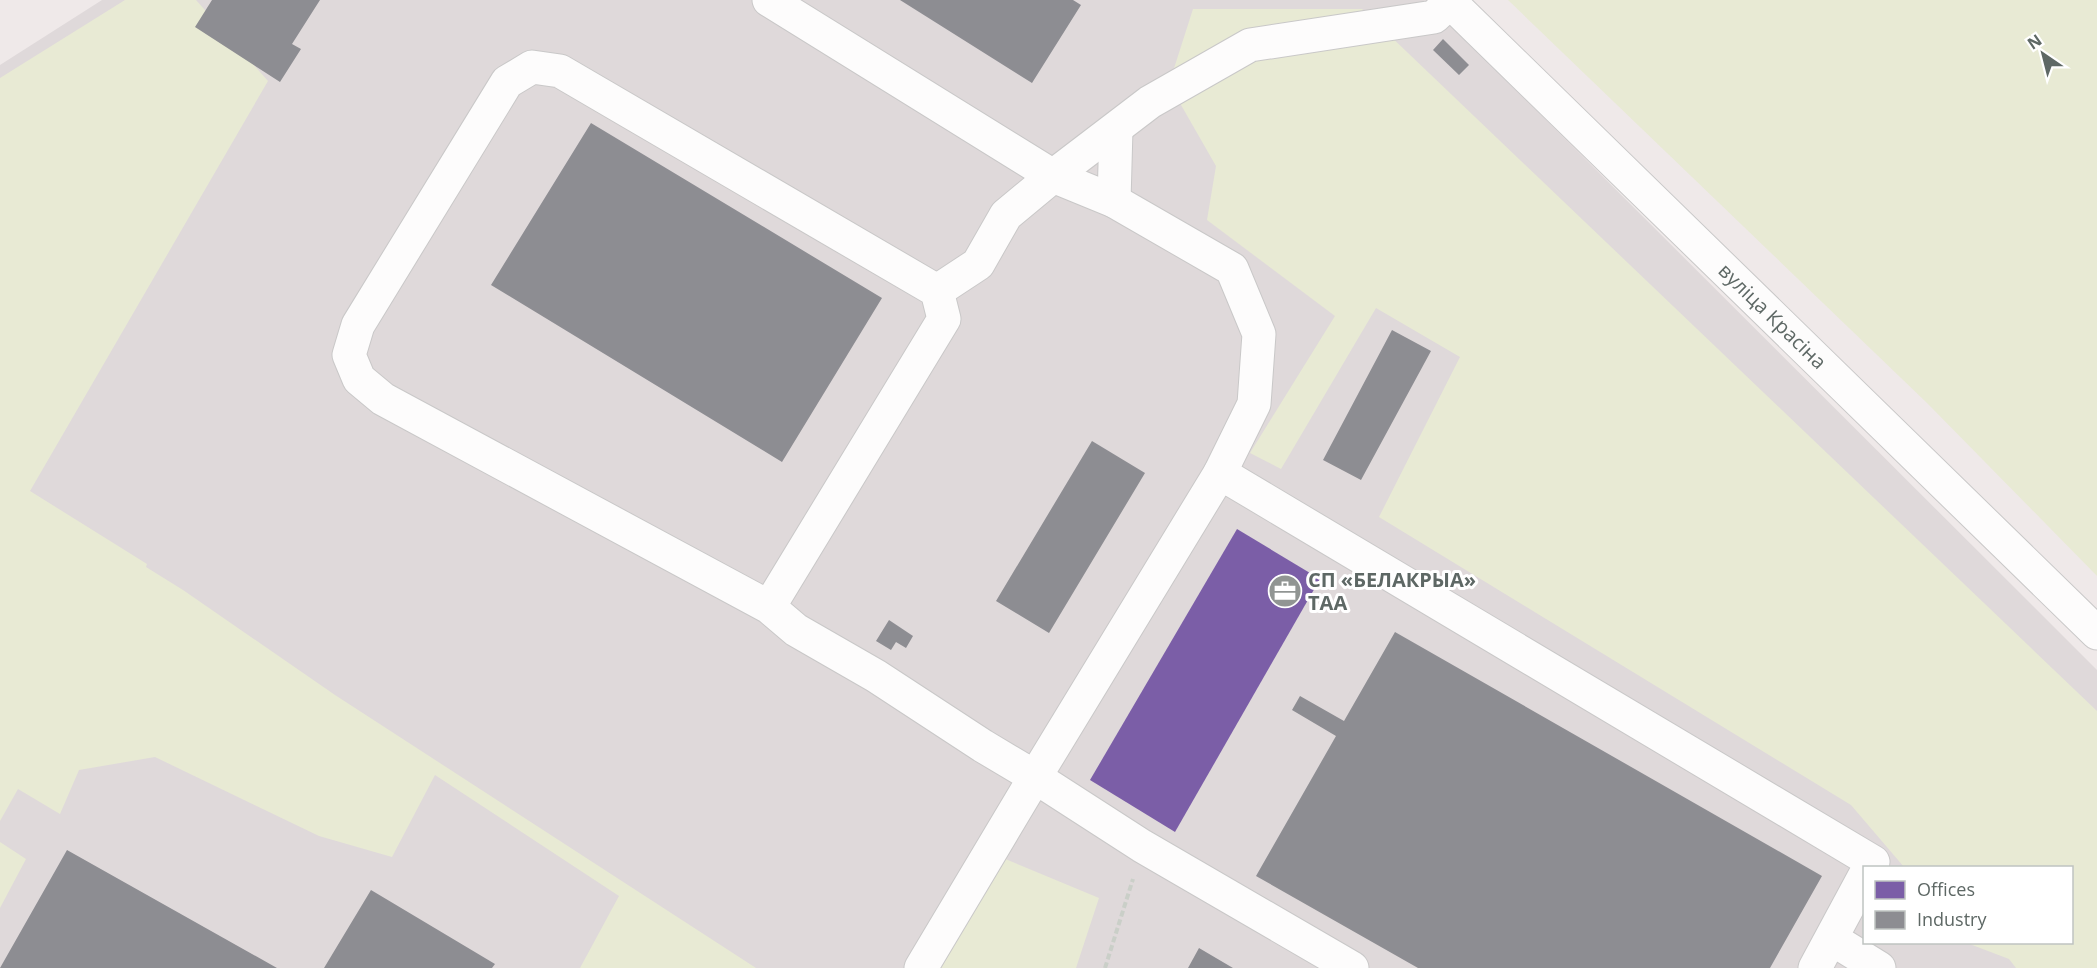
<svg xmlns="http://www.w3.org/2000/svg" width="2097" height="968" viewBox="0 0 2097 968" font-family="'Open Sans',sans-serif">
	<rect width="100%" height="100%" fill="#efe9e9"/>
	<path fill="#dfd9da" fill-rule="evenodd" d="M102 0H1426L2097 670V968H0V65ZM1864 868H2072V942H1864Z"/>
	<path fill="#e8ead4" d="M125 0H196L268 81 30 491 147 564 146 567 183 590 335 695 756 968H580L619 896 435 775 392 857 319 836 155 757 79 770 60 814 18 789 0 821V78Z
		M1508 0H2097V576L1927 403Z
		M1193 9H1362L2097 711V968H2016L2009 959 1967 943 2072 942V868L1904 867 1851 805 1379 517 1460 357 1376 308 1281 469 1250 453 1335 316 1207 220 1216 166 1169 84Z
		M0 842 26 859 0 908Z
		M1003 858 1099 898 1076 968H941Z"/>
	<path fill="#7b5ea7" d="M1237 529 1320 579 1175 832 1090 780Z"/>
	<path fill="#8d8d92" d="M212 0H320L292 44 301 49 280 82 195 27Z
		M900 0H1073L1081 5 1032 83Z
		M1443 39 1469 65 1459 75 1433 50Z
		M591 123 882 298 782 462 491 285Z
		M1392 330 1431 351 1361 480 1323 460Z
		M1092 441 1145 473 1049 633 996 601Z
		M889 620 913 636 906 648 896 642 891 650 876 641Z
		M1395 632 1822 876 1770 968H1418L1256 876 1336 736 1292 710 1300 696 1344 721Z
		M67 850 277 968H0Z
		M371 890 495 964 492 968H324Z
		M1199 948 1233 968H1188Z"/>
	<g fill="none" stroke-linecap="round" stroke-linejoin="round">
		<defs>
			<g id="minor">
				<path d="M769 0 1053 176 1114 201 1232 269 1259 334 1254 404 1220 473"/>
				<path id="s1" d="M1448 0 2097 633"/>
				<path d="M1114 201 1116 129"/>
				<path d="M937 291 978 264 1006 215 1053 176 1150 102 1250 45 1434 17 1450 2"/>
				<path d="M769 607 944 319 937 291 560 71 532 67 507 82 358 325 349 355 359 379 383 399 769 607 796 630 876 676 983 746 1035 777 1220 473 1873 862 1870 868"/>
				<path d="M1832 939 1879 968"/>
				<path d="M921 968 1035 777 1142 846 1352 968"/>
				<path d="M1815 968 1864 877"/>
			</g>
		</defs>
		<use href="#minor" stroke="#c9c8c8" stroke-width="35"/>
		<path stroke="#cacfc8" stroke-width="4" stroke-dasharray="6 3" stroke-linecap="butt" d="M1105 968 1133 879"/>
		<use href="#minor" stroke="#fdfcfc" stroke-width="33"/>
	</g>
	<defs>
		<symbol id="office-disc" viewBox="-11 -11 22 22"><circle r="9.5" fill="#919593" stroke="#fff"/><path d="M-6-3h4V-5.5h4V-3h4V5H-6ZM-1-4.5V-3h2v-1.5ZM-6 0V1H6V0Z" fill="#fff"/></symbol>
	</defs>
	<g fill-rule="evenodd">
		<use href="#office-disc" x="1266" y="572" width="38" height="38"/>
	</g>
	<g text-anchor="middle" stroke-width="6" stroke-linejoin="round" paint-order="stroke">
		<g font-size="20" fill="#5e6865" stroke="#fff">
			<text dy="7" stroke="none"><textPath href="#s1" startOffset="453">вуліца Красіна</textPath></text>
		</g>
		<g font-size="20" font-weight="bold" fill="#5e6865" stroke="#fff" text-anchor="start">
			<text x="1308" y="587">СП «БЕЛАКРЫА»<tspan x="1308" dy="23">ТАА</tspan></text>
		</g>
	</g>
	<rect x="1863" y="866" width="210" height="78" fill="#ffffff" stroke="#bfc3c1" stroke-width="1.5"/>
	<rect x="1875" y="881" width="30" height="18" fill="#7b5ea7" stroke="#bfc3c1" stroke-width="1.5"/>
	<text x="1917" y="896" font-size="18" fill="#5e6865">Offices</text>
	<rect x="1875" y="911" width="30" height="18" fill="#8d8d92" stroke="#bfc3c1" stroke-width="1.5"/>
	<text x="1917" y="926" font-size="18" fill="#5e6865">Industry</text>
	<g transform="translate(2043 54) rotate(325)" stroke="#ffffff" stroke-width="4.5" paint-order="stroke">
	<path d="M0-4.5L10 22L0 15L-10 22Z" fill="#5e6865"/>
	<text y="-9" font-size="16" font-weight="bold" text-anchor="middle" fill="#5e6865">N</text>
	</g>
</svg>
